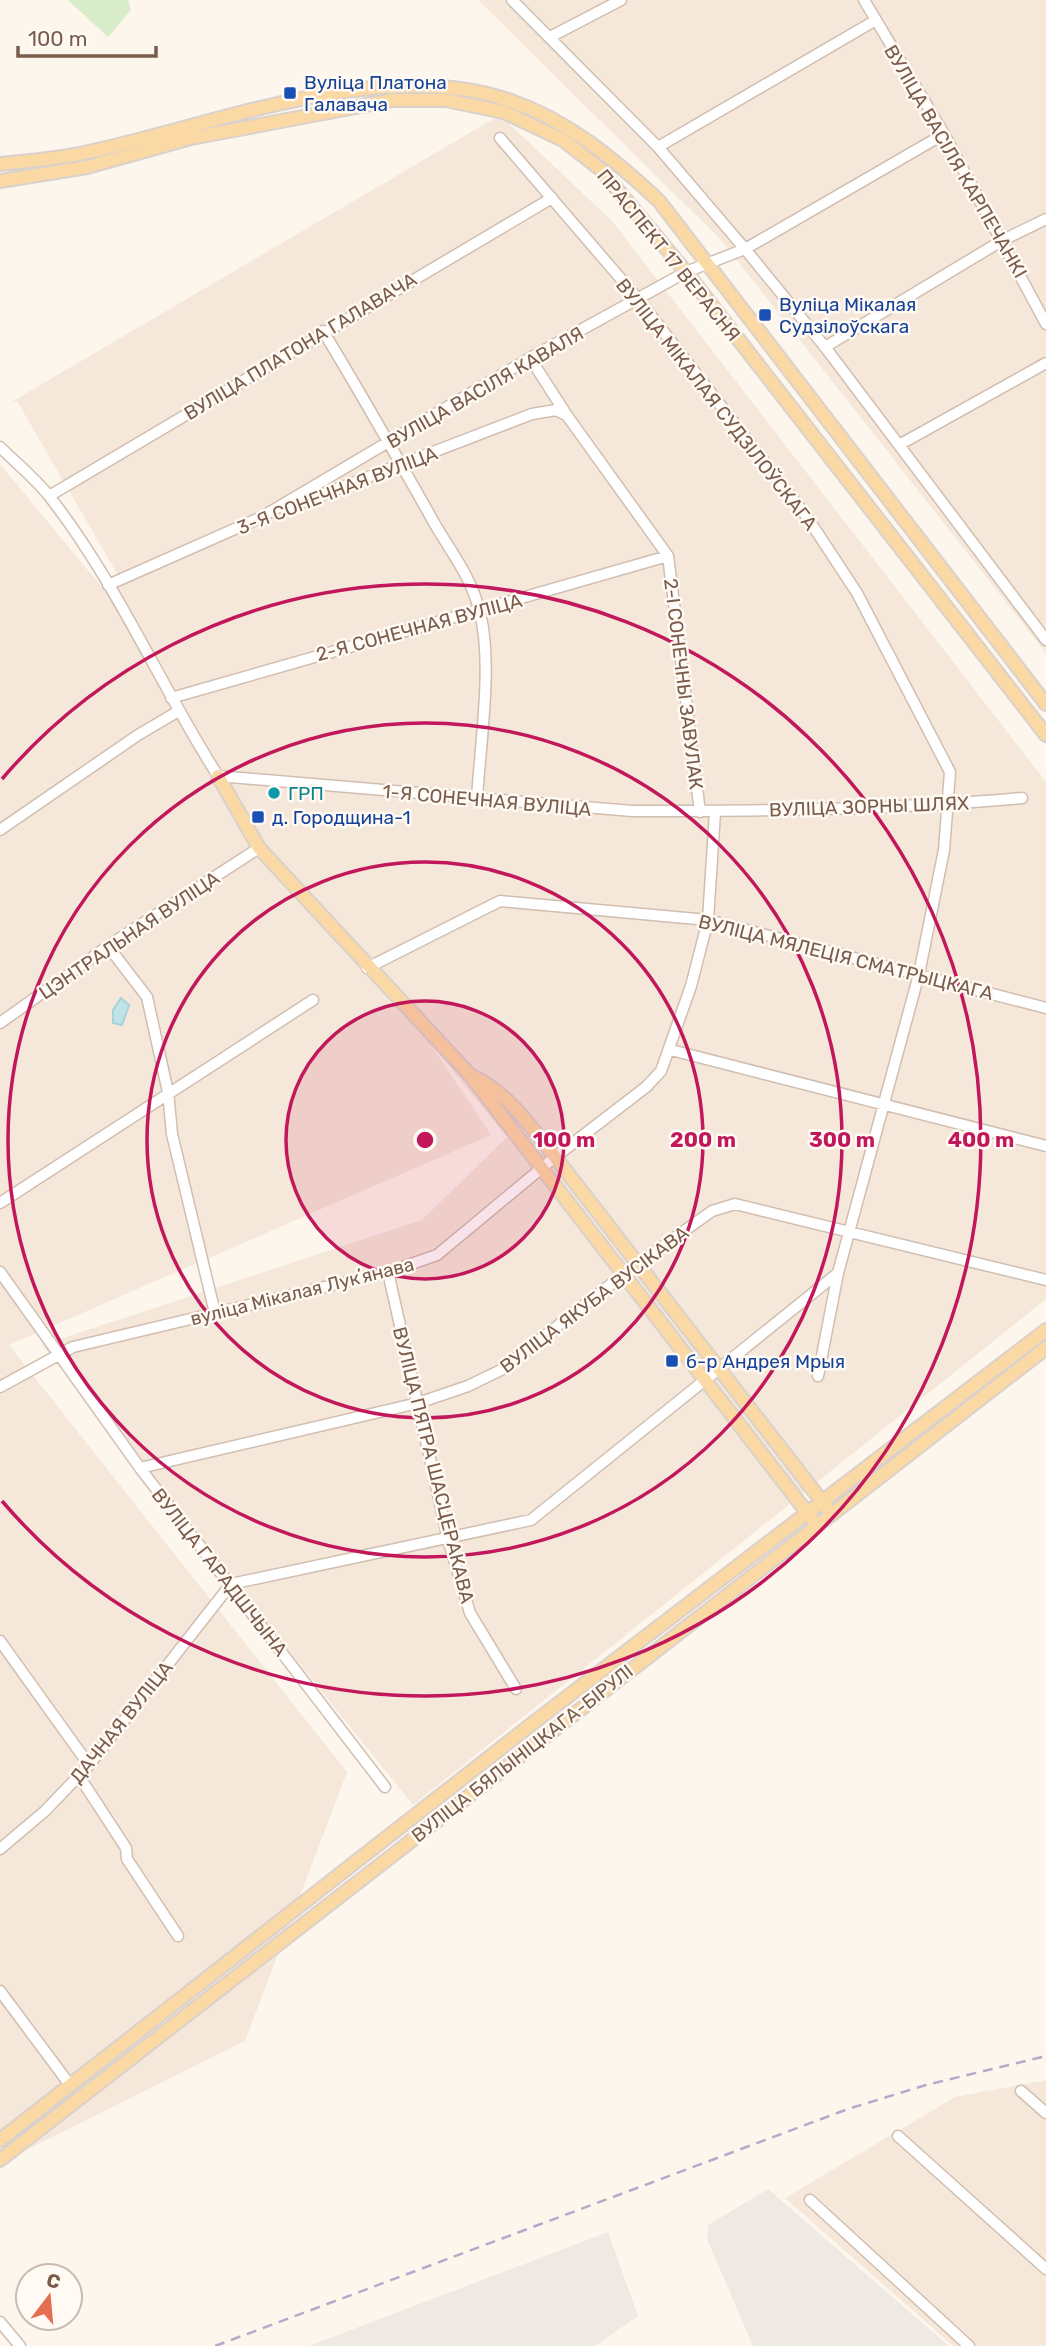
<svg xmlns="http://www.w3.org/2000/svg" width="1046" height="2346" viewBox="0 0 1046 2346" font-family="Rubik,sans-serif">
	<rect width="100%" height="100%" fill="#fdf6ec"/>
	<path fill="#f5e8da" d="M478 0H1046V653L721 240Z
		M500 115 612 221 1046 782V1299L413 1805 42 1345 422 1220 507 1137 430 1043 491 1135 9 1345 347 1772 245 2041 0 2163V464L105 591 123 584 17 401 8 404Z
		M1046 2080V2346H953L785 2198 955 2097Z"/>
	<path fill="#efe9e4" d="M768 2189 867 2275 949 2346H753L707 2239 708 2225Z
		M608 2232 638 2316 595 2346H309Z"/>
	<path fill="#d8ecc9" d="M68 0H128L131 10 108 37Z"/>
	<path fill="#bfe3e8" stroke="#a5d3da" stroke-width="2" d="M121 998 129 1005 122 1025 113 1023V1010Z"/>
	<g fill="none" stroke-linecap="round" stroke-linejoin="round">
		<defs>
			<path id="minor" d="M512 0 658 147 745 249 825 347 1046 640
				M864 0 944 134 1046 324
				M550 37 621 0
				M500 138 639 300 807 517 857 593 950 772 944 850 919 974 838 1273 818 1376
				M658 147 876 20
				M323 331C359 390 393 450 427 510 446 547 470 571 480 613 493 664 480 745 477 799
				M825 347 1003 240 1046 219
				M530 358 568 417 668 556 700 812
				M899 445 1046 363
				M0 447C16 463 35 478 49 496 116 581 160 685 218 776L632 811C762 811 892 810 1022 798
				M49 496 552 198
				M285 509 532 414 556 410 566 415
				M260 518 530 358 686 272 745 249 944 134
				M108 585 264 516
				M171 698 668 556
				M0 830 138 735 177 712
				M111 944 114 954 147 997 168 1092 172 1134 215 1313
				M367 968 500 901 708 920 1046 1008
				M0 1023 111 944 259 848
				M671 1050 1046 1146
				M0 1203 313 1000
				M0 1272 140 1468 385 1787
				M388 1272 448 1539 470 1613 516 1689
				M0 1387 73 1347 388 1272 437 1255 555 1157 646 1087 661 1071 691 986 708 920 715 812
				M140 1468 418 1403 468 1386 501 1370 624 1274 712 1211 735 1204 1046 1280
				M0 1641 89 1765
				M79 1776 126 1848 127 1859 178 1936
				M0 1849 45 1811 89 1765 231 1584 531 1520 838 1273
				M0 1991 70 2085
				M1021 2091 1046 2113
				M898 2136 1046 2269
				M810 2200 969 2346
				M0 2322 20 2346"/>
			<path id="major" d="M0 164C28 161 57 159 84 153 213 126 382 55 511 101 569 121 615 160 659 201L1046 704
				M0 181 87 167 191 138 393 100H446L504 112 563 140 600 169 686 272 1046 735
				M218 776 259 848 470 1075 812 1519
				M474 1077C509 1094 531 1127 555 1157L827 1508
				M0 2140 537 1720 1046 1330
				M0 2160 1046 1348"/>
		</defs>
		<use href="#minor" stroke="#d1beb0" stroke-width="13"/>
		<use href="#major" stroke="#dad1cd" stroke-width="16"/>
		<use href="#minor" stroke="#fff" stroke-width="10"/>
		<use href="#major" stroke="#fbd9a5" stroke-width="12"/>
		<path stroke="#b9a8c9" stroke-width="2.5" stroke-dasharray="10 7" stroke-linecap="butt" d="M215 2346 848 2109 926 2085 1046 2056"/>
	</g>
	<circle cx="425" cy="1140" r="139" fill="#c2185b" fill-opacity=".12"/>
	<g fill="none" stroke="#c2185b" stroke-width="3.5">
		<circle cx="425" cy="1140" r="139"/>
		<circle cx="425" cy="1140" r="278"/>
		<circle cx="425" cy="1140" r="417"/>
		<path d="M2 779A556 556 0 1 1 2 1501"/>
	</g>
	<g fill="#1a4fb4" stroke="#fffaf3" stroke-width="2.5">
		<rect x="283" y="86" width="14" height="14" rx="3.5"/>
		<rect x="758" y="308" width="14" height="14" rx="3.5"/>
		<rect x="251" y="810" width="14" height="14" rx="3.5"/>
		<rect x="665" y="1354" width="14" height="14" rx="3.5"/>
	</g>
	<circle fill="#0f9aa8" stroke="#fffaf3" stroke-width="2.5" cx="274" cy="793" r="7"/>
	<g text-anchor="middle" stroke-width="5" stroke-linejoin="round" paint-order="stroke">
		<g font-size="19" fill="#164399" stroke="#fffaf3" text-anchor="start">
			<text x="304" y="89">Вуліца Платона<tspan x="304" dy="22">Галавача</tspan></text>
			<text x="779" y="311">Вуліца Мікалая<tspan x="779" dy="22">Судзілоўскага</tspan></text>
			<text x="272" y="824">д. Городщина-1</text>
			<text x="686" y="1368">б-р Андрея Мрыя</text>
		</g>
		<g font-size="19" fill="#7a5c4d" stroke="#fffaf3">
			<text transform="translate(956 161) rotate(60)" y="7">ВУЛІЦА ВАСІЛЯ КАРПЕЧАНКІ</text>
			<text transform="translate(669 255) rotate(51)" y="7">ПРАСПЕКТ 17 ВЕРАСНЯ</text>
			<text transform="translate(300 346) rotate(-31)" y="7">ВУЛІЦА ПЛАТОНА ГАЛАВАЧА</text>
			<text transform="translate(485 387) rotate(-30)" y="7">ВУЛІЦА ВАСІЛЯ КАВАЛЯ</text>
			<text transform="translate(717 404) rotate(52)" y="7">ВУЛІЦА МІКАЛАЯ СУДЗІЛОЎСКАГА</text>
			<text transform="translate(337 490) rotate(-21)" y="7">3-Я СОНЕЧНАЯ ВУЛІЦА</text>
			<text transform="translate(419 627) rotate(-15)" y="7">2-Я СОНЕЧНАЯ ВУЛІЦА</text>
			<text transform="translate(684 684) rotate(83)" y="7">2-І СОНЕЧНЫ ЗАВУЛАК</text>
			<text transform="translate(487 800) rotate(5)" y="7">1-Я СОНЕЧНАЯ ВУЛІЦА</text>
			<text transform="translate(869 806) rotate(-2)" y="7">ВУЛІЦА ЗОРНЫ ШЛЯХ</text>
			<text transform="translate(129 935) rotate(-34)" y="7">ЦЭНТРАЛЬНАЯ ВУЛІЦА</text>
			<text transform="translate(846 957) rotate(14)" y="7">ВУЛІЦА МЯЛЕЦІЯ СМАТРЫЦКАГА</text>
			<text transform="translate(302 1291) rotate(-14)" y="7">вуліца Мікалая Лукʼянава</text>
			<text transform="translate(594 1299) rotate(-37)" y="7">ВУЛІЦА ЯКУБА ВУСІКАВА</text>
			<text transform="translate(434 1465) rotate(76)" y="7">ВУЛІЦА ПЯТРА ШАСЦЕРАКАВА</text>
			<text transform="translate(220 1572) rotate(52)" y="7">ВУЛІЦА ГАРАДШЧЫНА</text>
			<text transform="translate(121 1722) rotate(-51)" y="7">ДАЧНАЯ ВУЛІЦА</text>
			<text transform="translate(522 1753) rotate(-38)" y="7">ВУЛІЦА БЯЛЫНІЦКАГА-БІРУЛІ</text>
		</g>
		<g font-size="19" fill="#0d838f" stroke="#fffaf3" text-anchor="start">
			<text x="288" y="800">ГРП</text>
		</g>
	</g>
	<circle cx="425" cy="1140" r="10" fill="#c2185b" stroke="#fffaf3" stroke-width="3.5"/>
	<g font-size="21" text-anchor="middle" font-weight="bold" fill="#c2185b" stroke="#fffaf3" stroke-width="5" stroke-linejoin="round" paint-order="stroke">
		<text x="564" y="1147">100 m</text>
		<text x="703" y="1147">200 m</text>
		<text x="842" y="1147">300 m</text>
		<text x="981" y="1147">400 m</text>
	</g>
	<g transform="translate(49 2297) rotate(16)"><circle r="33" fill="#fffaf3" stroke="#cabbb1" stroke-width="2"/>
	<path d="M0-5L12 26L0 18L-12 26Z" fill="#e76f51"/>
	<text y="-10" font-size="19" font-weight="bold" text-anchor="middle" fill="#7a5c4d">С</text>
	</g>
	<path d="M18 46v10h138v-10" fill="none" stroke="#7a5c4d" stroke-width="3.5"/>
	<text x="28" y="46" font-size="21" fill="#7a5c4d" stroke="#fffaf3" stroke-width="5" paint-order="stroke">100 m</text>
</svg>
